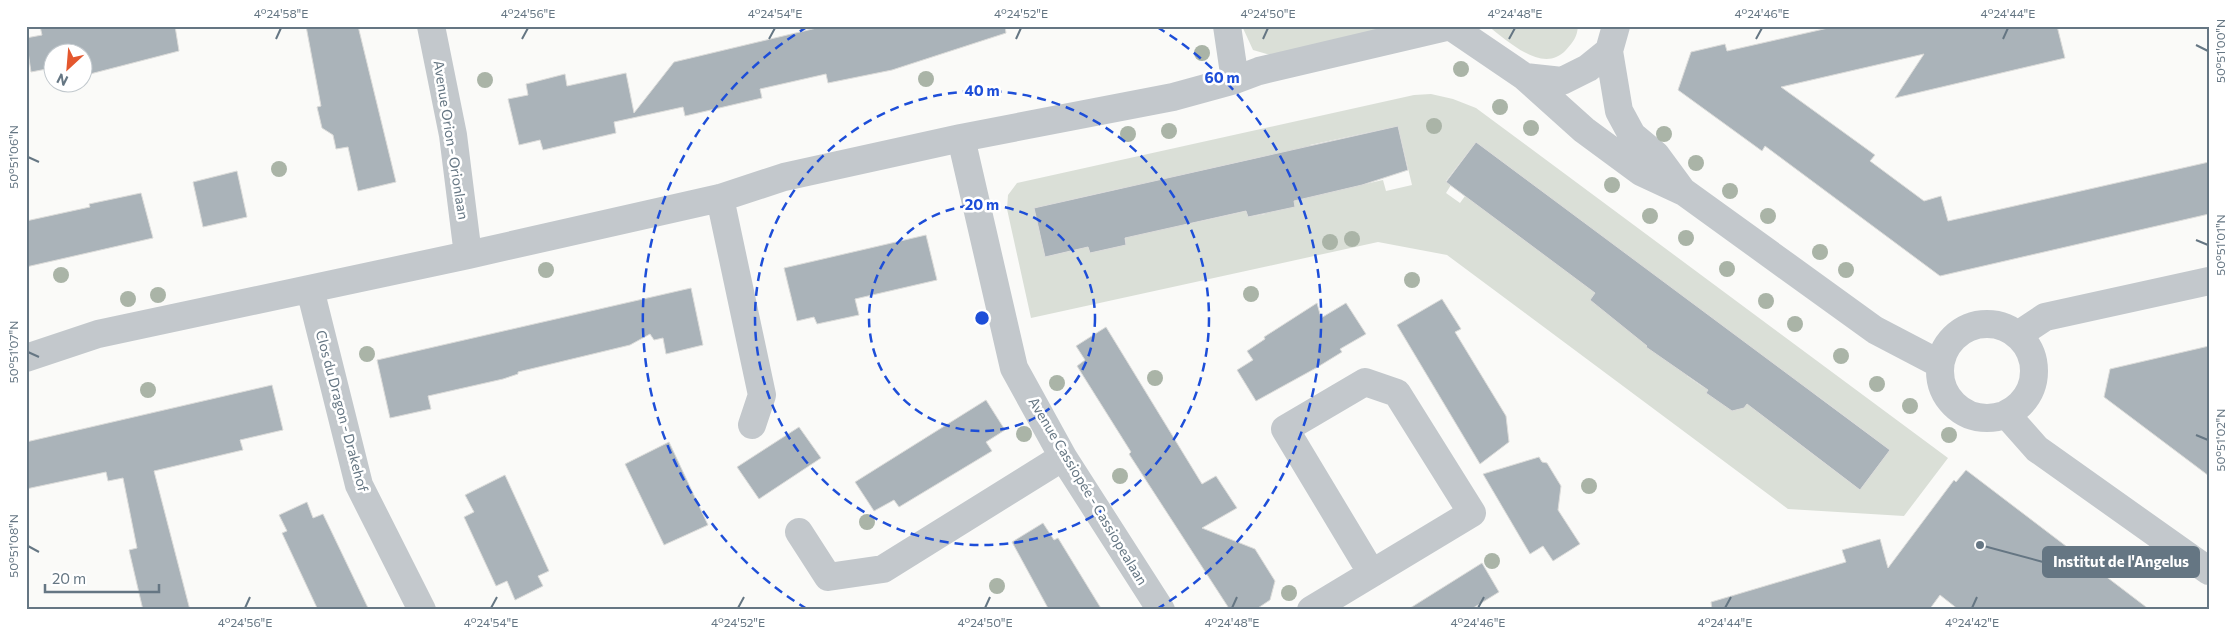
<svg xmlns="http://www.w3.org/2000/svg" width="2235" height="636" viewBox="0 0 2235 636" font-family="Commissioner,sans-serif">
	<rect width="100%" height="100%" fill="#fafaf8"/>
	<path fill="#dadfd7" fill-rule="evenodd" d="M1242 26H1405L1274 56 1253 50Z
		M1488 26H1578C1577 37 1574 41 1566 50 1543 75 1508 41 1488 26Z
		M1431 94 1453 99 1476 108 1948 458 1904 516 1788 509 1447 255 1378 242 1031 318 1007 209 1008 195 1017 183 1414 95ZM1398 126 1412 185 1386 191 1383 180 1321 194 1310 145ZM1476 142 1548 196H1465L1460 203 1446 193 1451 185 1446 181ZM1260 157 1265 214 1248 217 1247 211 1184 225 1173 177ZM1122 188 1126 245 1090 253 1088 247 1045 257 1034 208ZM1776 366 1746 405 1744 403 1739 409 1732 411 1705 384 1703 387 1687 376ZM1815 394 1890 450 1860 490 1785 433Z"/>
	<path fill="#aab3b9" stroke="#dcdcda" d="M40 26H175L179 51 90 74 89 71 82 73V52H52V68L31 72 26 38 42 35Z
		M306 26H358L396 182 358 191 348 147 336 149 333 135 322 128 317 107 321 106Z
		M825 26H1005L1006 33 892 70 828 83 826 74 760 89 762 98 685 116 683 107 614 122 616 133 543 150 540 140 519 145 508 99 528 95 526 84 565 74 567 86 626 73 634 113 674 62Z
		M1837 26H2057L2065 58 1895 98 1924 54 1781 87 1875 155 1870 161 1924 201 1941 196 1948 221 2209 162V214L1940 276 1765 146 1762 151 1678 90 1691 52 1725 44 1727 51Z
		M1398 126 1408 170 1362 185 1294 201 1295 207 1248 217 1246 211 1125 238 1126 245 1090 253 1088 247 1045 257 1034 208Z
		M1476 142 1890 450 1860 490 1747 404 1744 408 1732 411 1706 393 1708 390 1646 347 1647 346 1590 300 1595 293 1446 182Z
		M237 171 247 217 203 227 193 182Z
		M141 193 153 238 26 267V221L90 207 89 204Z
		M926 235 937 280 855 299 859 315 817 324 814 317 797 321 784 268Z
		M691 288 703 345 666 354 663 338 654 340 650 334 630 345 518 372V374L503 379 428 396 431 409 390 418 377 360Z
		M1442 299 1461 329 1455 332 1506 416 1509 442 1480 464 1397 325Z
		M1317 303 1321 318 1346 303 1366 334 1340 349 1342 352 1316 368 1256 401 1237 370 1253 360 1247 351 1265 339 1264 337Z
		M1106 327 1202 484 1216 476 1237 508 1202 528 1255 549 1275 581 1270 600 1255 610H1230L1129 454 1131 452 1077 366 1085 360 1076 346Z
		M2209 346V476L2104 397 2110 369Z
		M272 385 283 430 240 440 243 450 154 471 190 610H143L129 550 137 548 123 478 108 481 106 472 26 489V442Z
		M986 400 1005 430 986 442 992 451 899 507 894 500 874 511 855 482Z
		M799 427 821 458 759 499 737 467Z
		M669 442 708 525 664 545 625 464Z
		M1539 457 1542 462 1547 463 1561 486 1558 510 1580 544 1553 561 1543 546 1530 554 1483 474Z
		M1966 470 2150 610H1959L1940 595 1929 610H1712L1711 602 1846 562 1842 550 1880 539 1888 568 1954 480 1956 482Z
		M505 475 549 571 538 576 543 586 515 600 507 581 496 586 464 517 474 512 465 495Z
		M307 502 313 518 323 514 369 610H318L282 533 287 531 279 515Z
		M1043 523 1054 540 1058 538 1102 610H1049L1012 542Z
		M1482 563 1499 592 1470 610H1407Z"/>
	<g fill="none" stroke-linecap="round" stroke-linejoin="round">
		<path stroke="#c3c8cc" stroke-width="28" d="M431 26 453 135 468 255
			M1227 26 1235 80 1259 71 1450 26 1525 77 1584 130 1641 172 1684 192 1875 330 1940 364
			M1616 26 1609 51 1619 111 1632 135 1656 155 1681 189
			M1525 77 1562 81 1588 68 1609 51
			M961 138 1014 368 1063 457 1161 610
			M720 198 762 395 752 425
			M310 289 359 485 422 610
			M1940 371a47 47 0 1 1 94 0a47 47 0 1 1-94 0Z
			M2018 335 2045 317 2209 281
			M26 358 98 334 468 255 720 198 784 177 961 138 1173 97 1235 80
			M2006 414 2037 449 2209 571
			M799 532 828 577 883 569 1063 457
			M1311 610 1472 513 1397 393 1365 382 1285 429 1371 572"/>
	</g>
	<g fill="#aab4a7">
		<circle cx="1202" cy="53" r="8"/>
		<circle cx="1461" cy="69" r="8"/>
		<circle cx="926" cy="79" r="8"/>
		<circle cx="485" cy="80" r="8"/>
		<circle cx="1500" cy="107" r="8"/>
		<circle cx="1434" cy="126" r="8"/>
		<circle cx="1531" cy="128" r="8"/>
		<circle cx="1169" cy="131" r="8"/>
		<circle cx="1128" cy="134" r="8"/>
		<circle cx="1664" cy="134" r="8"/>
		<circle cx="1696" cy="163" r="8"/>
		<circle cx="279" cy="169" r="8"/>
		<circle cx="1612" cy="185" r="8"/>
		<circle cx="1730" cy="191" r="8"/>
		<circle cx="1650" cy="216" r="8"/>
		<circle cx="1768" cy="216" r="8"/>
		<circle cx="1686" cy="238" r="8"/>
		<circle cx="1352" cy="239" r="8"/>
		<circle cx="1330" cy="242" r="8"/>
		<circle cx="1820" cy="252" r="8"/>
		<circle cx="1727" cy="269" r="8"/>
		<circle cx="546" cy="270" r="8"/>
		<circle cx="1846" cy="270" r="8"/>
		<circle cx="61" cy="275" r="8"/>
		<circle cx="1412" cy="280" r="8"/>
		<circle cx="1251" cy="294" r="8"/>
		<circle cx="158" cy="295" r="8"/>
		<circle cx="128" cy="299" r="8"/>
		<circle cx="1766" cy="301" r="8"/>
		<circle cx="1795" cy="324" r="8"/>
		<circle cx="367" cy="354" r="8"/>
		<circle cx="1841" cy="356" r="8"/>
		<circle cx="1155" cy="378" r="8"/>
		<circle cx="1057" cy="383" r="8"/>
		<circle cx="1877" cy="384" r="8"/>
		<circle cx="148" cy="390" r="8"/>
		<circle cx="1910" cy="406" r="8"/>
		<circle cx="1024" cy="434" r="8"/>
		<circle cx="1949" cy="435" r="8"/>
		<circle cx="1120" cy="476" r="8"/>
		<circle cx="1589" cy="486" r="8"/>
		<circle cx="867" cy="522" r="8"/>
		<circle cx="1492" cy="561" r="8"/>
		<circle cx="997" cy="586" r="8"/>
		<circle cx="1289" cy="593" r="8"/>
	</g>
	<path fill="none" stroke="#657683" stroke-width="2" d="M276 39 281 28M522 39 528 28M769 39 775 28M1016 39 1021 28M1263 39 1268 28M1509 39 1515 28M1756 39 1762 28M2003 39 2008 28M2196 45 2208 51M28 157 39 162M2196 240 2208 245M28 352 39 357M2196 435 2208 440M28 546 39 552M245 608 250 597M491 608 497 597M738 608 744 597M985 608 990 597M1232 608 1237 597M1478 608 1484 597M1725 608 1731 597M1972 608 1977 597"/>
	<g fill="none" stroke="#1d4ed8" stroke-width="2.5" stroke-dasharray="9 6">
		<circle cx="982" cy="318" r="113"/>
		<circle cx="982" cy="318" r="227"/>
		<path d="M807 609A340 340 0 0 1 807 27M1157 27A340 340 0 0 1 1157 609"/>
	</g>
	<g text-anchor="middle" stroke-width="5" stroke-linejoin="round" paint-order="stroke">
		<g font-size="14" fill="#657683" stroke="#fff">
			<text transform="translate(451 140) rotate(81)" y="5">Avenue Orion - Orionlaan</text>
			<text transform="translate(342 411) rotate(75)" y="5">Clos du Dragon - Drakehof</text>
			<text transform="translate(1088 491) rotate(59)" y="5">Avenue Cassiopée - Cassiopealaan</text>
		</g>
	</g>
	<circle cx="982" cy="318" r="8" fill="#1d4ed8" stroke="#fff" stroke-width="2.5"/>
	<g font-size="15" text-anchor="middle" font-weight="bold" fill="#1d4ed8" stroke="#fff" stroke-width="5" stroke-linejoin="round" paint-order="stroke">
		<text x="1222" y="83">60 m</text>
		<text x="982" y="96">40 m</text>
		<text x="982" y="210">20 m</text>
	</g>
	<path fill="none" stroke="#657683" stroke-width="2" d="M1980 545L2043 562"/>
	<circle fill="#657683" stroke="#fff" stroke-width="2" cx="1980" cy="545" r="5"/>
	<rect fill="#657683" stroke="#657683" stroke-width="2" x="2043" y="547" width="156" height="30" rx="5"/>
	<g font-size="15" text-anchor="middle" font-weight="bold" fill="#fff">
		<text x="2121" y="567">Institut de l'Angelus</text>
	</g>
	<rect width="2235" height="636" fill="none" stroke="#ffffff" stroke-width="55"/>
	<g transform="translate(68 68) rotate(206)"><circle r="24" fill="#ffffff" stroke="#c1c8cd"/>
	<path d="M0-4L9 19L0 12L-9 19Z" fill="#e4572e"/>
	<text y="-8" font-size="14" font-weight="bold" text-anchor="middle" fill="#657683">N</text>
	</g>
	<path d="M45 584v8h114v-8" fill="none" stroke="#657683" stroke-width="2.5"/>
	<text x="52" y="584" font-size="15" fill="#657683" stroke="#ffffff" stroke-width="4" paint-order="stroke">20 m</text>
	<rect x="28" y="28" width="2180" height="580" fill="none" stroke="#657683" stroke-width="2"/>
	<g font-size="12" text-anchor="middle" fill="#657683">
		<text x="281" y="18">4°24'58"E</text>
		<text x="528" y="18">4°24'56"E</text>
		<text x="775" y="18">4°24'54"E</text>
		<text x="1021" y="18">4°24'52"E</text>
		<text x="1268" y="18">4°24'50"E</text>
		<text x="1515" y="18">4°24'48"E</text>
		<text x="1762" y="18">4°24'46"E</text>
		<text x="2008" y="18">4°24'44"E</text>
		<text transform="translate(2221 51) rotate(-90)" y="4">50°51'00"N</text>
		<text transform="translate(14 157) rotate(-90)" y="4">50°51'06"N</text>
		<text transform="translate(2221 245) rotate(-90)" y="4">50°51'01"N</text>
		<text transform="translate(14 352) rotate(-90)" y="4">50°51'07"N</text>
		<text transform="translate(2221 440) rotate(-90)" y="4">50°51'02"N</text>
		<text transform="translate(14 546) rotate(-90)" y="4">50°51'08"N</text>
		<text x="245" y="627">4°24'56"E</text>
		<text x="491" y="627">4°24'54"E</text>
		<text x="738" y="627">4°24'52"E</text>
		<text x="985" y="627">4°24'50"E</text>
		<text x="1232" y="627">4°24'48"E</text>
		<text x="1478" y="627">4°24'46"E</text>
		<text x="1725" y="627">4°24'44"E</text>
		<text x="1972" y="627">4°24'42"E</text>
	</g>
</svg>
